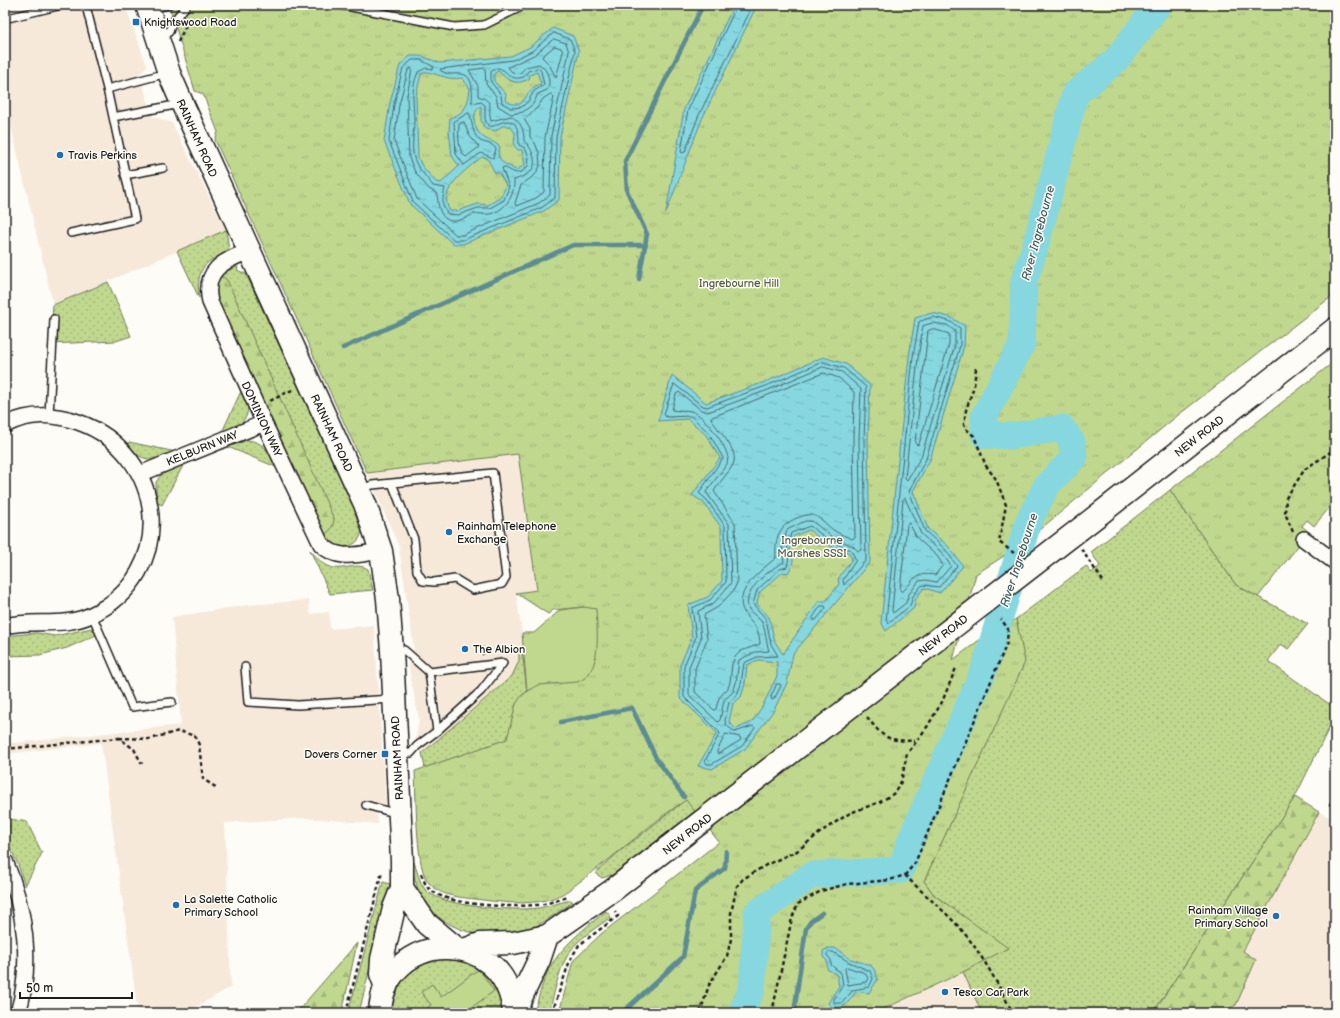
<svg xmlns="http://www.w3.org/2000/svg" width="1340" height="1018" viewBox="0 0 1340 1018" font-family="'Balsamiq Sans',sans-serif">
	<defs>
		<pattern id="grass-dots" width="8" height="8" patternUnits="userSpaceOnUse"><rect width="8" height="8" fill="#c0d78e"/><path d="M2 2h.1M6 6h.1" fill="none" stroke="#a4b87a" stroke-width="1.8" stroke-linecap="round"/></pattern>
		<pattern id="forest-firs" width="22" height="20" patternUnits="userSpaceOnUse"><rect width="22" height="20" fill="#c0d78e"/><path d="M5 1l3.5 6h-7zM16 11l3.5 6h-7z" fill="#a4b87a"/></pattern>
		<pattern id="park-tufts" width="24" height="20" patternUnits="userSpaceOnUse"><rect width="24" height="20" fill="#c0d78e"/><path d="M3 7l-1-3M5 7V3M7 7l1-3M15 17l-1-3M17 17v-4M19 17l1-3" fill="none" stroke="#a4b87a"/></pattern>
		<pattern id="water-ripples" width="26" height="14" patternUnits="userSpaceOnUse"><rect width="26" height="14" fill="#86d7e0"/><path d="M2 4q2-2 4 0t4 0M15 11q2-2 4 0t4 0" fill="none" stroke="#73b8c0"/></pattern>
	</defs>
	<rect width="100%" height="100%" fill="#fdfcf7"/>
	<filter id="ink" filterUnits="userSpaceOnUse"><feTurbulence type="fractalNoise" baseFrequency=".025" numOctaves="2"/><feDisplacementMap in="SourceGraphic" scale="8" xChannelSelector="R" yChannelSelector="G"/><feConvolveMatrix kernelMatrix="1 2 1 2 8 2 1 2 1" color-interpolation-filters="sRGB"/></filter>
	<g filter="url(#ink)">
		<path fill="#f6e9da" d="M5 5H125L147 66 140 74 152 116 172 123 226 230 53 305 5 100Z
			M518 454 537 590 516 593 522 633H534L560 610 533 687 527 691 522 650H519V661L512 676 422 753 415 743 419 720 408 664 409 654 414 649 399 547 367 473Z
			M309 600 310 614 329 612 330 629 374 625 386 804 376 812 378 824 306 818 225 823 231 987 185 1013H138L101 743 5 754V744L181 725 172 617 248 605Z
			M1295 797 1319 812 1335 820V1013H1153Z
			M963 972 982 1013H875Z"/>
		<path fill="url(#grass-dots)" stroke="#6e7a55" d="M226 230 229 250C224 254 218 256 213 259 197 268 198 283 199 298L177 251Z
			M238 267 237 270 246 274 359 518C361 524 363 531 360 537 356 547 341 549 332 544 328 542 325 537 323 535L217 278 227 269Z
			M108 282 131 336 116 341 50 344 53 305Z
			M243 387C253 415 248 423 221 434Z
			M247 440C265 442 269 452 276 467L228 447Z
			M129 442 176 452C155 460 145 465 128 446Z
			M185 462 162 505 156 502V482L161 475Z
			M1170 490 1236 585 1308 624 1288 649 1281 644 1268 661 1335 708V716L1295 797 1153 1013H982L963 972 1007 948 934 895 924 881 1024 662 1016 619 1086 566 1091 573 1100 566 1091 552Z
			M310 550C315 555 321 563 327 566 341 573 355 561 368 569L373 590 330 594Z
			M965 581 868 678 612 875 602 878 595 873 619 852Z
			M92 628 96 635 67 648 40 655 5 656V636L36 633 55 636Z
			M519 650H522L527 691 516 704 508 739 425 768 422 753 512 676 519 661Z
			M5 818 27 822 42 853 25 886 18 864 5 838Z
			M411 862H414C417 870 419 881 424 888 439 908 514 911 539 908 549 906 561 902 571 900L573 902C558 912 544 923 528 930 496 943 452 934 429 908 418 895 414 878 411 862Z
			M383 882 390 884 359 1013H348Z
			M606 911 611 917C599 926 584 935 574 946 559 964 555 991 549 1013H534C538 999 542 984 548 971 561 946 585 928 606 911Z
			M445 958 473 964 495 983 504 1013H391C398 976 410 967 445 958Z"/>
		<path fill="url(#forest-firs)" stroke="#6e7a55" d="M223 277 227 280 334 519C333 528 331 531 323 535L216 302 214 286 217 278Z
			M1295 797 1319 812 1243 951 1256 960 1236 1005 1220 1013H1153Z
			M357 943 342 1013H296Z"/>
		<path fill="url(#park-tufts)" stroke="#6e7a55" d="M169 5H1335V294L1177 416 1021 545 976 574 953 660 978 641 1016 619 1025 662 924 881 934 895 1008 948 963 972 875 1013H559L573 961 601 934 719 842 686 800C652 822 619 853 586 877 575 885 563 896 550 899 526 906 499 902 475 899 457 897 437 896 426 879 416 862 416 794 415 771L507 739 516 704 522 695 538 685 584 607 553 610 548 614 516 593 537 590 518 454 367 473 215 140 218 132 203 94 195 91Z
			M1335 361V501L1314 526 1307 520 1302 526 1309 532 1258 597 1236 585 1170 490Z"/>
		<path fill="#c0d78e" stroke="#6e7a55" d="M584 607 596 609C597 630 603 674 577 682L538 685 527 691 522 633H534L560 610Z
			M479 969 494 991 464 1013H421L431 1005 421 992 432 984 441 997Z"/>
		<path fill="url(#water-ripples)" stroke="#5c8c92" fill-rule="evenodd" d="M734 5H757L702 119 666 213 684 109Z
			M553 28 573 36 579 51 560 137 559 200 544 211 463 244H453L410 204 384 141 390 103 400 65 410 56H421L440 63 511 56 530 47ZM498 71C509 81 514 86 529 79L530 75 537 72 541 84C530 86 528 96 520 104H512L505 100 506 94 494 81V74ZM427 72C442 75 446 80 462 78L470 89C468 105 465 113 450 118L449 131 452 156 459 166 441 183 436 182 422 166 418 157 416 96 421 74ZM481 106V120L485 129 496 131 502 126H510L515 133 514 146 518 150H522L525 165 516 170 502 162 498 155 500 147C495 141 487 141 482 136 473 128 471 113 481 106ZM482 157 487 158 495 173H499L506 185 501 197 488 205 478 204 457 211H450C436 190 468 168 482 157Z
			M932 313 950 317 965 326 964 346 930 460 913 491 928 529 948 546 963 566 940 593 924 588 916 598 914 608 886 631 881 622 909 357 915 318Z
			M823 357 846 364 870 385 868 439 870 562 793 654 787 683 774 710 745 749 712 769 698 766 717 733 680 698V665L692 637 688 605 708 597 722 581 721 527 703 502 692 495 720 458 706 435 688 419 658 421 672 375 706 403 765 382ZM809 530 828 545 849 553 852 559 838 579 839 584 826 601H819L783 654 775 642 769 617 757 604 759 593 783 572 788 573C792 566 796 559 790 551L794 536ZM758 660 777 662V676L762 707 752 722 736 729 729 722 733 704 741 697 745 684 747 665Z
			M828 948H835L851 959 870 965 874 969 878 979 869 993 863 992 855 993C846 1005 846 1008 831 1007L828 1003 839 986 837 975 827 969V961L823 957V951Z"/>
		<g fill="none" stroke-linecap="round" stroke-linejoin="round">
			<path stroke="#46676a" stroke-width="1" d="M737 5 688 110 681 151 682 153 685 152 698 117 753 5
				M554 33 570 39 575 51 556 137 555 198 541 208 463 240H454L413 202 389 141 394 104 403 68 412 60H421L434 67 433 69 426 68 418 72C410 90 414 102 414 121 414 133 411 145 414 158 417 168 427 177 433 186L445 188C443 198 440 205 448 214L458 215 478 208H490L504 200 509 187 502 168 504 167C516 173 517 177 528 166L529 157 525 148 519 145C519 133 518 115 500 123 495 125 494 127 488 126L485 119V105L481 102 472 104C472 96 475 76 462 74 452 73 452 76 441 71L440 69 513 60 532 51Z
				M554 39 566 43 569 52 551 136 550 195 539 203 462 235H456L417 199 394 141 399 105 408 70 411 68 412 70 407 95 409 158 415 172 429 189 437 193C438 206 440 226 460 220 465 219 469 216 474 214 480 213 484 215 490 214 506 210 515 195 514 180 520 178 526 176 531 171 539 163 531 146 524 141 524 129 521 122 511 116L491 121C487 108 496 102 478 96V86L469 70 485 68 486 84 496 96 498 106 511 114 523 112 533 104 538 94 547 90C552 82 547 68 539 64L526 67 520 73 512 72 508 67 534 55Z
				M555 46 561 48 563 52 556 78 549 64 542 57Z
				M497 68C509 69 508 82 524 77L528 71 538 68 541 71 544 85 534 91 529 100 522 107 511 108 502 103 501 95 491 82V72Z
				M551 94 554 97 545 137 544 192 536 198 516 206 515 203 521 185 535 175 540 166 539 153 535 143 530 137V129L524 119 537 108 543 99Z
				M469 113C473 121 471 132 479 140 484 144 492 142 496 149L493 158 481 153 464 165 456 154 454 122Z
				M464 122 469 135 479 147 466 157C458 152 458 135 459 125Z
				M933 317 949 321 960 328V346L926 459 909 491 925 531 945 549 957 566 939 587 922 585 913 596 910 606 888 623 886 621 913 357 919 322Z
				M933 323 947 325 955 331V345L921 457 907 480 905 478 918 358 923 326Z
				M933 329 949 334V344L919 444 917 445 915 443 928 331Z
				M823 362 844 368 866 387 864 439 866 560 844 585 843 580 856 560 851 550 830 541 810 526 791 533 787 550 789 557 787 567 780 569 757 590 753 604 766 619 771 644 778 656 757 657 744 663 741 684 737 695 729 702 725 721 726 725 735 732 753 726 755 728 742 746 712 764H707L705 761 720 733 684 697V666L696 637 692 608 710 600 726 582 725 526 707 500 699 493 723 458 709 433 691 416 666 417 664 414 674 384 703 406 707 407 766 386Z
				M823 367 842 372 861 389 859 439 861 550 858 551 853 546 832 537 812 521H805L787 530 782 550 784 562C771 568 743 590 748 607 750 613 757 616 761 621 766 629 766 642 769 651L755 652 739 660 736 683 733 692 724 700 720 720 718 722 689 695V667L701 638 698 611 713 604 731 583 729 524 706 492 727 464 728 457C725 444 704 414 691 411 685 409 678 412 672 410L676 394 679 392 701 410 708 412 768 390Z
				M824 373 839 378 854 392 853 439 855 537 852 539C847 536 840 535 835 531 828 527 823 519 815 516 809 513 803 516 797 518 778 526 775 538 776 558 762 569 732 592 744 612 752 627 759 624 760 644L741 651 735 657 732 664 730 682 728 688 719 698 716 709 714 710 695 692V669L707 639 704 615 718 607 733 591 737 583 735 523 714 491C719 482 728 474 733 465 740 449 716 430 711 418Z
				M905 498 921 534 941 552 951 566 937 582 925 580 919 581 909 594 906 603 893 613 892 610 903 500Z
				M909 523 917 538 937 556 943 565 935 575C912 572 916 580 902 592L900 590 907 525Z
				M821 606H825L826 608 816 620H814L813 618Z
				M777 684H780L781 686 774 699 772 700 771 697Z
				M726 734 740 737 741 740 718 754 717 752Z
				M829 952H833L849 962 870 971 873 979 869 987 853 990 842 1003H834V999L843 985 841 973 831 965V960L827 955Z
				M847 967 865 973 868 978 866 982 848 985 845 969Z"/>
			<path stroke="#5c8c92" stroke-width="4.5" d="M639 279 647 234 627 191 625 161 703 5
				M343 348 573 245H646
				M561 722 632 708 656 758 684 797
				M622 1013 683 957 695 891 725 868 726 851
				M794 1013 806 928 811 921 822 913"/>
			<path stroke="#86d7e0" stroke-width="27" d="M741 1013 752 989 757 913 812 875 901 870 910 842 985 667 1028 523 1047 485 1074 458 1072 442 1062 428 1012 436 984 435V417L1022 344 1024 281 1036 244 1075 94 1116 60 1158 5"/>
			<defs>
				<path id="lane" d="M341 5 454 27 484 25 519 8 522 5
					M151 9 168 5
					M8 18 62 5
					M160 36 169 32 172 23 186 6 182 5
					M107 89 167 73
					M113 117 180 104
					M125 175 163 168
					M71 233 135 219 107 89 87 10 83 5
					M49 415 54 319
					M360 490 372 485 493 473 506 577 502 584 473 590 455 579 434 582 423 581 417 571 414 539 392 483
					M92 615 132 707 172 702
					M393 651 404 650 429 672
					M245 667 248 702 298 705 392 699
					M399 754 411 753 417 746 437 731 429 672 503 663 481 691 437 731
					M366 805 398 814"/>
				<path id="street" d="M249 251C223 261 203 270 210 302L264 423 321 544C338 562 360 554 381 551
					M5 425C29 413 52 413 78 422 167 453 179 574 91 615 64 628 34 619 5 626
					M140 474 264 423
					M1304 539 1335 562
					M5 861C25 908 33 963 18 1013"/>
				<path id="primary" d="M147 5 169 73 182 103 365 504 381 551 388 599 392 651 402 861V888L394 908 382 959 381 974 386 987
					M402 888 427 924 456 948
					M464 950 480 944 513 943 547 936 613 890 1102 512 1335 329
					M514 1012 539 960 547 936
					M380 1013C383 930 505 923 514 1013"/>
			</defs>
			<use href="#lane" stroke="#1c1c1c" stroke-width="10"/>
			<use href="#street" stroke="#1c1c1c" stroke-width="18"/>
			<use href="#primary" stroke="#1c1c1c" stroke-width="25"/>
			<path stroke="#1c1c1c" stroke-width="2.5" stroke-dasharray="4 3" stroke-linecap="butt" d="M178 42 186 25
				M976 368 974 386 966 410 964 424 965 428 974 436 986 466 996 479 1006 505 999 542 1014 553
				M270 401 294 389
				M1293 532 1285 513 1286 498 1305 469 1335 449
				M1081 549 1103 581
				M482 647 483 655
				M867 717C885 740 887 740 915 741
				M119 738 150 739 179 731 195 736 199 745 203 779 217 788
				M5 749 119 738 134 749 142 764
				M1329 804 1335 805
				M421 874C424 881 426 887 432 891 453 907 518 908 544 904 552 902 561 899 568 897
				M905 875C922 893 942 908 959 927 982 953 997 983 1013 1013
				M346 1013 382 872
				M552 1013 570 960 579 945 618 916 615 911
				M700 1013 709 985 727 956 731 939V913L737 886 743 879 766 865 797 851 822 831 850 813 880 802 893 794 901 782 907 754 927 727 942 702 956 668
				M772 1013 792 918 798 904 821 891 847 884 890 880 905 875 915 863 1007 643 1008 629 1001 619"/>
			<use href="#lane" stroke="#fdfcf7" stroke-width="7"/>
			<use href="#street" stroke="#fdfcf7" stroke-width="15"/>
			<use href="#primary" stroke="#fdfcf7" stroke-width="22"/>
		</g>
	</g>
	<g fill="#1f6fb2" stroke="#fdfcf7" stroke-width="1.5">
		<rect x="132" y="18" width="8" height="8" rx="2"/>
		<circle cx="60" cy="155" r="4"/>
		<circle cx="449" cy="532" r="4"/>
		<circle cx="465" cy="649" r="4"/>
		<rect x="381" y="750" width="8" height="8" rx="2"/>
		<circle cx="176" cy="905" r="4"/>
		<circle cx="1276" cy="916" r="4"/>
		<circle cx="945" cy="992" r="4"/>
	</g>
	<g text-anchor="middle" stroke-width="3" stroke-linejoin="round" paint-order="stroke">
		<g font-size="11" fill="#1c1c1c" stroke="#fdfcf7" text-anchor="start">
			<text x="144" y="26">Knightswood Road</text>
			<text x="68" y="159">Travis Perkins</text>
			<text x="457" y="530">Rainham Telephone<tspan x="457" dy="13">Exchange</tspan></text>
			<text x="473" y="653">The Albion</text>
			<text x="377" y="758" text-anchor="end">Dovers Corner</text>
			<text x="184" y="903">La Salette Catholic<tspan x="184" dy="13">Primary School</tspan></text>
			<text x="1268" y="914" text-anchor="end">Rainham Village<tspan x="1268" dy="13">Primary School</tspan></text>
			<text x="953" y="996">Tesco Car Park</text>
		</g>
		<g font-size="11" fill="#1c1c1c" stroke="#fdfcf7">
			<text transform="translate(197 138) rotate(66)" y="4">RAINHAM ROAD</text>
			<text transform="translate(262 419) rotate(65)" y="4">DOMINION WAY</text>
			<text transform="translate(332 433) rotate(65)" y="4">RAINHAM ROAD</text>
			<text transform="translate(1199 436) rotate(-38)" y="4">NEW ROAD</text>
			<text transform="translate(202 448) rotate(-22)" y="4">KELBURN WAY</text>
			<text transform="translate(943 635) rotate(-38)" y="4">NEW ROAD</text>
			<text transform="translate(397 758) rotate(-93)" y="4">RAINHAM ROAD</text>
			<text transform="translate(687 834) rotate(-38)" y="4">NEW ROAD</text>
		</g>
		<g font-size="11" fill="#555d44" stroke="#fdfcf7">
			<text x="739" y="287">Ingrebourne Hill</text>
			<text x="812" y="544">Ingrebourne<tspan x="812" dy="13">Marshes SSSI</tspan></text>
		</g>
		<g font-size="12" font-style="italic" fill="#415d61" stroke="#fdfcf7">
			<text transform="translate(1038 233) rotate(-75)" y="4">River Ingrebourne</text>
			<text transform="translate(1019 560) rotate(-72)" y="4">River Ingrebourne</text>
		</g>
	</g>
	<rect width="1340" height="1018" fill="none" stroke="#fdfcf7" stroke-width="20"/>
	<rect x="10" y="10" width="1320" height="998" fill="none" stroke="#1c1c1c" stroke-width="1.5" filter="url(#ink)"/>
	<path d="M20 992v6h112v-6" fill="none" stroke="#1c1c1c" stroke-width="2"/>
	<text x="26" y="992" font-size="12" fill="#1c1c1c" stroke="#fdfcf7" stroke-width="3" paint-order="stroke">50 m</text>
</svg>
